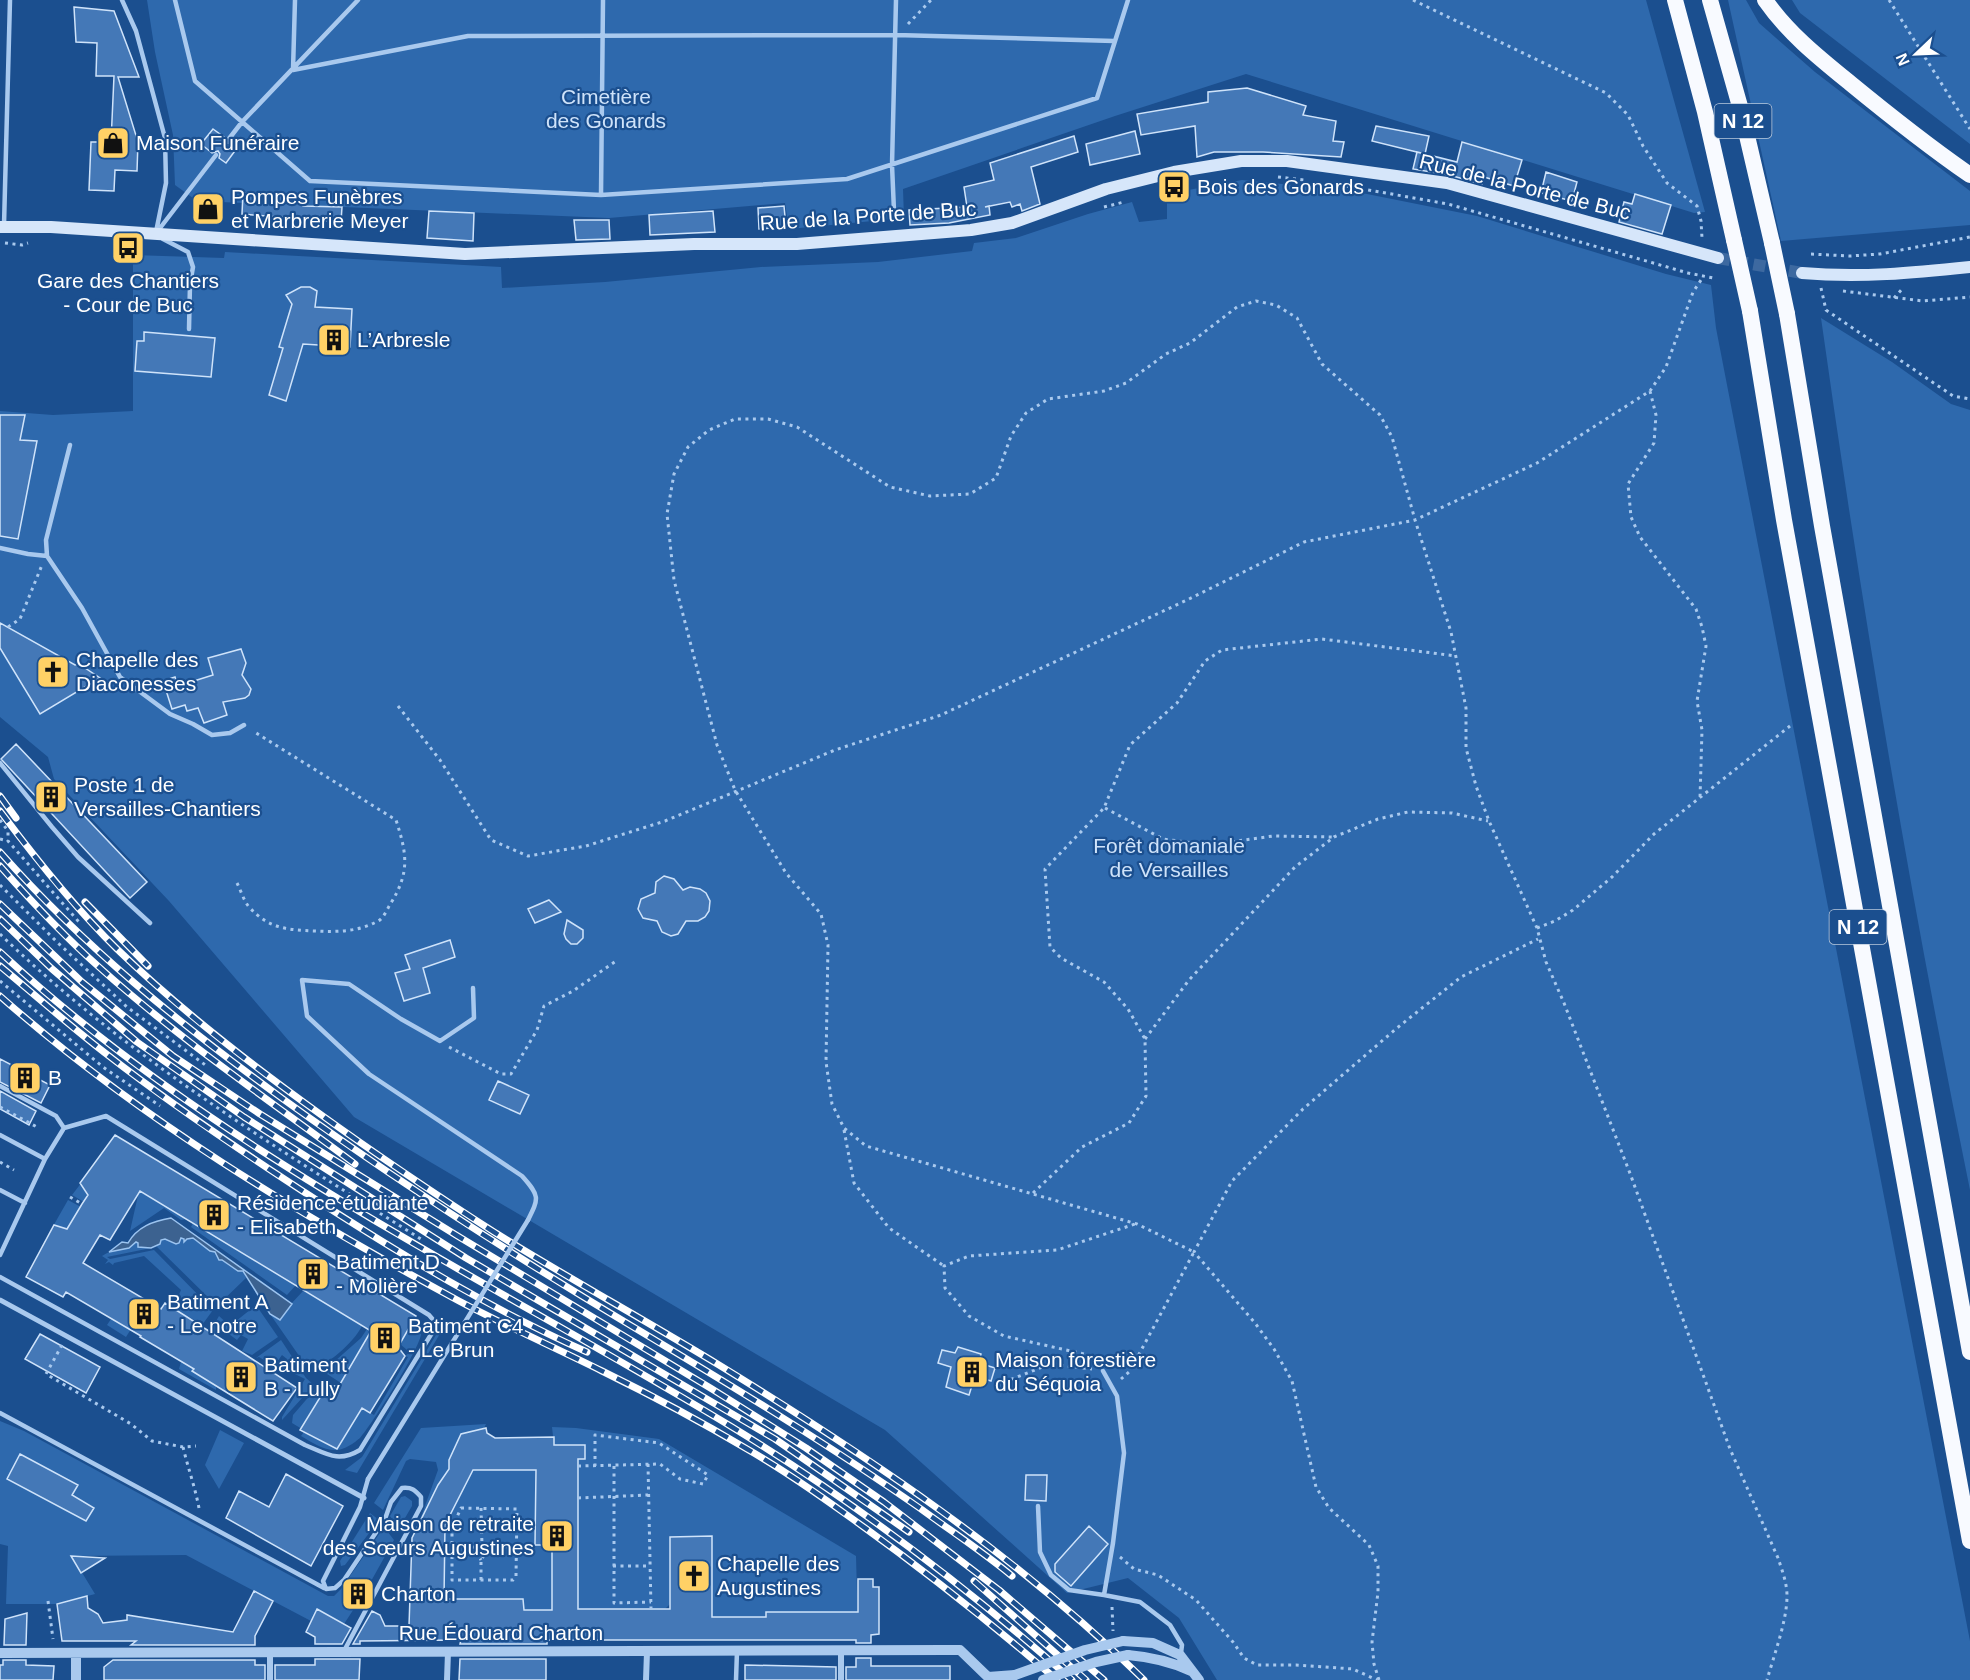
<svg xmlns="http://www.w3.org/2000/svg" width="1970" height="1680" viewBox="0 0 1970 1680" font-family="Helvetica,sans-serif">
	<rect width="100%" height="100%" fill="#1b4f8f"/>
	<path fill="#2e69ad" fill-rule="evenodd" d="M147 0H1646L1705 212 1694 213 1246 74 1115 116 903 189 904 218 789 229 785 203 609 218 197 201 175 185 173 135 155 52Z
		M1728 0H1746L1759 23 1815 72 1970 191V225L1781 241Z
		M1792 0H1970V144L1800 13Z
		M1242 180 1352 191 1477 216 1666 274 1711 285 1716 328 1970 1641V1680H1217L1179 1618 1128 1578 1067 1593 885 1430 354 1117 169 901 54 779 48 757 0 717V411L53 415 133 411V255L224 258 225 252 501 267 502 288 605 282 761 267 878 262 972 251 974 243 1016 238 1088 214 1132 202 1139 222 1167 219V194Z
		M1821 318 1892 362 1951 404 1970 410V1190C1911 902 1862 610 1821 318Z
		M82 1182 90 1193 84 1202 72 1195Z
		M139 1191 187 1219 181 1220 164 1208 130 1231Z
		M68 1200 81 1207 66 1230 55 1226 52 1228Z
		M193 1223 296 1285 287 1295 191 1227Z
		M165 1238 175 1243 182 1238H193C200 1245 208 1246 215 1251 223 1259 230 1271 243 1271L246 1278 217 1306 155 1245 160 1244 161 1239Z
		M136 1242 151 1248 107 1257 110 1259 154 1250 213 1310 202 1325 181 1346 196 1321 173 1308 181 1290 144 1256 114 1263 113 1265 109 1262 105 1264 108 1260 102 1256C112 1249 124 1248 136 1242Z
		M304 1290 362 1326C352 1345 329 1362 311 1373L270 1314 280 1320 290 1305Z
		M256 1305 278 1337 252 1355 242 1351 248 1339 241 1335 237 1340 218 1326 215 1334 193 1371 216 1386V1390L179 1369 184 1351 205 1329 211 1330 219 1316 230 1326Z
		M414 1314C420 1319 422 1326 421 1335 417 1353 373 1423 360 1438 354 1443 343 1451 335 1450 323 1450 311 1442 301 1436L304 1432 335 1448 362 1408 374 1415 408 1357 405 1356 409 1353 407 1350 400 1344 415 1319Z
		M111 1319 131 1329 126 1337 107 1325Z
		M367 1329 371 1332 341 1383 327 1374 326 1369 361 1338Z
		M439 1330 441 1332 357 1473 345 1470 362 1457Z
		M281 1340 306 1378 314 1385 282 1420V1417L305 1379 283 1368 287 1359 282 1355 274 1366 259 1357 256 1358Z
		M324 1379 338 1388 326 1387 302 1429 292 1423 293 1415Z
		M0 1421 24 1431 328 1596H334L341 1589 384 1527 394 1540 365 1592 356 1587 351 1596 359 1601 344 1624 318 1609 311 1621 186 1555 72 1556 95 1594 57 1604H6L8 1546 0 1544ZM20 1455 72 1495 94 1508 86 1521 7 1479Z
		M486 1424 484 1428 461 1434 449 1460V1469L438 1485 417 1528 438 1470 436 1462 410 1459 406 1461 383 1510 374 1503 421 1428Z
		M552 1427 576 1428 659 1439 856 1556 858 1630 842 1612H766V1629H756V1640H745V1617H712L670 1604 665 1609H578V1459H585V1445H554Z
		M220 1430 244 1443 219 1489 205 1465Z
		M472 1460 537 1470 535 1545H552V1610H524L523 1599H438V1533Z
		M405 1496 412 1501V1506L398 1530 390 1516 401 1497Z
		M370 1513 379 1520 345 1565 341 1566 340 1561Z"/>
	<path fill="#3c6290" stroke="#9cc4f0" stroke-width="1.5" d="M171 1218 292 1304 280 1320 270 1314 243 1271H238L222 1260H219L215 1252 210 1251 193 1238 187 1239 184 1242V1239L181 1238 179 1243 176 1244 165 1239 161 1240 160 1244 151 1248 138 1247V1243L136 1242 129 1248 109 1252 122 1242 128 1243C137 1227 153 1221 171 1218Z"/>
	<path fill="#4478b7" stroke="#cfe3fa" stroke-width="1.5" fill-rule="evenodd" d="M74 7 114 11 139 77H118L138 142 137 171 115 170 114 191 89 190 91 142H111L114 76H96L97 43 76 42Z
		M1247 88 1306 106 1303 115 1336 121 1333 141 1344 142 1341 157 1263 152H1214L1197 157 1195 126 1141 135 1137 114 1208 102V92Z
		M1376 126 1429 136 1425 154 1372 141Z
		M213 129 224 137 225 143H231L237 148 226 163 219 158 220 154 218 151 212 153 201 144Z
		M1135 131 1140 154 1090 165 1086 144Z
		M1074 136 1078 152 1031 167 1040 204 1022 211 1020 204 1012 207 1010 202 985 207 989 206 990 215 949 223 910 225 909 210 967 207 964 187 994 180 990 163Z
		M1462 142 1522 160 1514 186 1484 177 1482 184 1449 175 1413 169 1417 152 1457 162Z
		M1546 172 1577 182 1572 201 1541 193Z
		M243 193 285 195V200L303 201V206L342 207 341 222 242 214Z
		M1635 194 1671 205 1662 234 1619 222 1624 202 1632 204Z
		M784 206 786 227 759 229 758 208Z
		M429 211 474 213 473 241 427 238Z
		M713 211 715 232 650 235 649 215Z
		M574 220H609L610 239 576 240Z
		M301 287H310L317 291 315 307 352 309 350 347 303 344 286 401 269 395 283 348 279 347 292 304 286 295Z
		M144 332 215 338 211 377 135 371 137 341H144Z
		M0 415H25L20 440 37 441 18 539 0 536Z
		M0 623 75 665 79 664 100 678 40 714 0 648Z
		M241 649 246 663 242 675 251 689 249 695 245 698 223 702 227 715 204 723 198 708 187 711 185 705 172 709 163 681 175 677 178 686 213 675 208 658Z
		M16 744 147 882 130 898 1 759Z
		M664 876 674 879 683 890 690 887 700 889 706 893 710 901 709 911 705 917 698 921H686L678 934 671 936 662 932 657 921 643 918 638 909 641 899 655 893 656 882Z
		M549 900 561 912 535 923 528 909Z
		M567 920 583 930V938L577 944H571L566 939 564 934Z
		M450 940 455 957 423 968 430 993 404 1001 395 973 410 969 405 955Z
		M0 1059 50 1085 41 1103 0 1082Z
		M498 1081 529 1095 520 1114 489 1100Z
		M0 1091 36 1111 29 1125 0 1109Z
		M115 1135 416 1316 398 1347 405 1356 386 1387 370 1413 362 1408 337 1449 300 1430 327 1386H339L371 1331 140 1191 110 1240 100 1235 83 1263 161 1309 165 1303 184 1315 297 1388 273 1421 192 1371 194 1369 140 1337 141 1336 66 1292 63 1297 26 1277 54 1225 67 1229 82 1204 88 1195 80 1183Z
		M40 1334 100 1367 86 1393 25 1359Z
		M958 1347 981 1354 979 1363 995 1368 991 1381 975 1376 969 1395 946 1387 951 1367 938 1363 942 1350 955 1353Z
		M486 1428 487 1433 495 1438 554 1437V1445H585V1459H578V1609H670V1537L712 1536V1617H766V1612H858V1579H873V1587H879V1634L871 1635V1643H856V1640H547V1644H460L461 1640 360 1641V1644H353L372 1611 380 1615 385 1626H409L412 1538 438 1485 449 1469V1460L461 1434ZM473 1470H536L535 1545H552V1610H524L523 1599H444L445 1525Z
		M20 1454 78 1485 72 1495 94 1508 86 1521 7 1479Z
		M286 1474 343 1506 311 1566 226 1518 239 1491 269 1507Z
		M1026 1475H1047L1046 1501 1025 1500Z
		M1089 1526 1108 1544 1071 1586 1055 1572V1564Z
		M71 1556 105 1558 81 1573Z
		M254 1591 273 1601 255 1636V1645H131L136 1641H62L57 1604 87 1596 88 1608 98 1614 103 1623 127 1620V1615L233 1632Z
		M317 1609 351 1628 342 1644H315V1637L306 1632Z
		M27 1613 26 1645H4L5 1619Z
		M856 1658H871V1666H950V1680H846V1667H856Z
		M315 1659H360L359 1680H275V1665H315Z
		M460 1659H546V1680H459Z
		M3 1660H26V1665L54 1666 53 1680H0V1665H3Z
		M113 1660H255V1665H265V1680H104V1667Z
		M745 1665 836 1667V1680H745Z"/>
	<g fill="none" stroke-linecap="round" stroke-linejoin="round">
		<path stroke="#3d69a0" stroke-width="12" stroke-dasharray="12 6" stroke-linecap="butt" d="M1718 258 1802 273"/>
		<path stroke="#a9c9ee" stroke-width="3" stroke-dasharray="3 4.5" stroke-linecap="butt" d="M1413 0 1606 93 1628 115 1643 146 1667 183 1697 206 1701 221 1702 238
			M1889 0 1970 129
			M908 24 931 0
			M1278 177 1304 180
			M1346 186 1448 204 1688 273 1713 278
			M1171 190 1188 186
			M1104 207 1124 202
			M5 243 22 245 28 243
			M1811 254 1850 256 1880 254 1970 237
			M1821 288 1826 310 1953 396 1970 399
			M1843 291 1923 301 1970 297
			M1894 298 1903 288
			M1650 391 1656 415 1654 443 1628 484 1631 517 1640 537 1696 609 1702 627 1706 646 1697 701 1702 730 1700 798
			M8 627 20 619 42 565
			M398 706 440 760 491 840 528 856 586 846 665 821 835 750 941 715 1187 600 1304 542 1415 520 1537 463 1650 391 1666 367 1693 292 1703 277
			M1105 808 1163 839 1209 845 1273 836 1332 837
			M0 820 8 831V841L79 922
			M0 839 8 841
			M237 883C241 891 244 901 249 907 269 929 288 930 316 931 337 932 358 932 378 921 384 918 387 909 391 903 410 872 407 854 396 820L253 731
			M0 885 57 942 127 1007 208 1067
			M1537 928 1555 921 1573 910 1612 877 1654 834 1790 726
			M0 934C127 1057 275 1147 424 1241
			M0 981 103 1067 160 1106
			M1145 1039 1189 980 1295 867 1334 837 1378 819 1408 812 1452 813 1488 821
			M449 1047 501 1074H511L537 1030 544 1006 573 991 616 961
			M0 1107 37 1127
			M844 1130 854 1183 889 1228 944 1266
			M0 1162 14 1170
			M1033 1193 1082 1147 1129 1123 1146 1096 1145 1039 1128 1009 1104 982 1061 958 1050 947 1045 869 1104 808 1130 745 1177 703 1205 661 1222 650 1322 639 1456 656
			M70 1197 82 1204
			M62 1345 46 1374 131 1424 152 1441 183 1447 196 1446
			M1095 1364 1084 1354 1004 1336 969 1316 945 1288 944 1266 969 1256 1057 1250 1135 1224
			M1121 1379 1130 1371 1194 1252 1137 1224 866 1146 844 1128 832 1104 826 1062 828 945 821 914 786 873 735 790 717 745 674 580 667 514 674 474 688 447 709 430 735 419H768L797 427 890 487 930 496 970 494 996 478 1011 436 1026 413 1048 399 1104 391 1126 383 1166 354 1190 343 1237 307 1256 301 1276 305 1297 318 1322 364 1380 415 1392 437 1415 520 1451 632 1466 708V748L1476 786 1489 821 1537 928 1546 962 1564 1003 1631 1176 1730 1449 1778 1558C1782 1570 1787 1583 1787 1596 1787 1621 1774 1655 1767 1680
			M997 1385 1050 1364 1092 1369
			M183 1447C188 1468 195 1487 199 1508
			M648 1464 651 1609
			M578 1466 660 1464 680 1479 703 1484 708 1475 659 1443 595 1435V1466
			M614 1466V1603L651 1602
			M578 1498 648 1495
			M461 1508 517 1509 516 1576 513 1580H452V1528Z
			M481 1508 482 1546
			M445 1545 517 1547
			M472 1546 481 1560
			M1120 1557 1134 1569 1158 1575 1196 1600 1233 1642 1244 1658 1257 1665H1296L1353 1669 1377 1680
			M613 1566H650
			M481 1580V1560L490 1546
			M48 1601 53 1639
			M1112 1607 1113 1631
			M1379 1680 1374 1664 1372 1642 1378 1592V1566L1369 1545 1329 1508 1316 1487 1292 1381 1274 1349 1255 1323 1194 1252 1232 1181 1303 1109 1397 1028 1461 977 1538 939"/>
		<path stroke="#a9c9ee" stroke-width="4.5" d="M122 0 136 31 165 138 166 183 156 232
			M175 0 195 81 310 181 601 195 847 179 1097 98 1128 0
			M295 0 293 70 468 36 896 35 1114 41
			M228 140 242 122 358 0
			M601 195 603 0
			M894 211 892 165 896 0
			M4 225 10 0
			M157 232 216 155
			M163 239 188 252 193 267 190 284 189 329
			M70 445 46 540 47 556 82 608 120 677 170 714 193 724 212 735 230 733 244 725
			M0 548 28 554 47 556
			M0 763 52 827 78 857 150 923
			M473 988 474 1018 440 1041 401 1019 349 984 302 980 307 1016 369 1074 522 1176C540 1196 539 1198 528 1220
			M0 1086 56 1116 64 1128
			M0 1135 45 1159
			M0 1190 25 1203
			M0 1255 45 1159 64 1128
			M0 1277 305 1445C327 1454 338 1463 360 1450L435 1328V1322L429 1315 106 1116 64 1128
			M1103 1371 1117 1396 1124 1453 1113 1543 1104 1595 1140 1602 1170 1625 1182 1645 1181 1653
			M0 1413 324 1588
			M1038 1506 1040 1552 1051 1575 1069 1590 1104 1595
			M344 1651 421 1506V1497C415 1490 412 1487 402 1488L391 1502 385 1519 344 1580 335 1588 326 1589 323 1581 360 1507 368 1479
			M736 1680 737 1651"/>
		<path stroke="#a9c9ee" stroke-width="5" d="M0 1300 364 1498"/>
		<path stroke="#a9c9ee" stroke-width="6" d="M270 1680V1653
			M447 1680 448 1652
			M646 1680 647 1652
			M841 1680V1650"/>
		<path stroke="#a9c9ee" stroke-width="10" d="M1123 1641 1153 1643 1180 1655 1199 1680
			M0 1653 946 1650H960L988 1677 1015 1675
			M1128 1655C1151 1657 1170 1661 1191 1671
			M76 1680V1654"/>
		<path stroke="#d6e6fa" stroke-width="12" d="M0 227H51L465 254 694 244H797L971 230 1012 223 1106 189 1174 172 1241 161H1287L1447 183 1718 258
			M1802 273C1859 278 1914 273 1970 267"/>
		<path stroke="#f8faff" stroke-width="16" d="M1675 0 1705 112 1734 240
			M1710 0 1741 110 1772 243
			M1765 0C1788 33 1818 57 1850 83 1889 115 1928 146 1970 175
			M1750 311 1784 520 1970 1541
			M1787 314 1822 526 1970 1352"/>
		<defs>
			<path id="rail" d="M0 796 16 818
				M0 811C36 859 74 907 117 949 180 1010 249 1063 320 1114 377 1155 435 1194 494 1232 568 1278 645 1320 719 1365 869 1457 1018 1556 1144 1680
				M0 852C84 947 180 1024 283 1099 397 1181 514 1256 635 1328 732 1386 828 1444 921 1509 951 1531 983 1552 1012 1576
				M0 866C31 901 63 935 99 967 179 1039 269 1100 355 1164
				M85 902 148 966
				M0 904 82 982 173 1056 260 1114 456 1235 712 1389 806 1448 884 1502 999 1590 1104 1680
				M0 919 51 968 137 1042 244 1117 466 1258 775 1439 909 1532
				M0 952C215 1151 484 1277 732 1427 853 1501 966 1586 1072 1680
				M0 966C36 996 71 1027 109 1056 176 1108 247 1155 318 1201 405 1257 493 1310 587 1352
				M0 996C138 1118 298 1214 459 1301 506 1326 554 1347 602 1371 651 1395 700 1421 747 1449 782 1469 815 1492 847 1515 920 1567 990 1622 1057 1680
				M974 1581 1086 1680"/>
		</defs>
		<use href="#rail" stroke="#fff" stroke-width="7"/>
		<use href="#rail" stroke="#1b4f8f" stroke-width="4.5" stroke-dasharray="14" stroke-linecap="butt"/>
		<path stroke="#a9c9ee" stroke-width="4.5" d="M368 1479 528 1220"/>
		<path stroke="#a9c9ee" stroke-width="10" d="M1015 1675 1085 1650 1123 1641
			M1043 1680 1096 1662 1128 1655"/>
		<path stroke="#f8faff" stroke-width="16" d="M1734 240 1750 311
			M1772 243 1787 314"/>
	</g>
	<defs>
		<symbol id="shop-square" viewBox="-11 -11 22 22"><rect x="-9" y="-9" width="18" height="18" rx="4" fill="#ffd166" stroke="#1b4f8f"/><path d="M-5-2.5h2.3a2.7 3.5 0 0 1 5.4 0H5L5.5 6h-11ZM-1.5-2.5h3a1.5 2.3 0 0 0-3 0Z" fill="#111"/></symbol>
		<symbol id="bus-square" viewBox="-11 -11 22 22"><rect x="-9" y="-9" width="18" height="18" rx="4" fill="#ffd166" stroke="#1b4f8f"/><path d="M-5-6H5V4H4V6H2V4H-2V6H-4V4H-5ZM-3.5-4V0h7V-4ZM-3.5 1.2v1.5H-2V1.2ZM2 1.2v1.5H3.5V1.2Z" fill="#111"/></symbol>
		<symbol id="building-square" viewBox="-11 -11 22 22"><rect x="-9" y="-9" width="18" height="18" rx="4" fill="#ffd166" stroke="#1b4f8f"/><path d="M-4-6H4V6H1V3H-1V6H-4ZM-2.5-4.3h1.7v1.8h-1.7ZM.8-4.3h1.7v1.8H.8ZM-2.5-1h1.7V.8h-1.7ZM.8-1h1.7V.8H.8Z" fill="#111"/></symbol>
		<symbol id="church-square" viewBox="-11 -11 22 22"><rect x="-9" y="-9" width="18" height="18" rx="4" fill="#ffd166" stroke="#1b4f8f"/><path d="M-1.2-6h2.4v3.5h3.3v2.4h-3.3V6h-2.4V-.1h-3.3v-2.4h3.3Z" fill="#111"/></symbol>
	</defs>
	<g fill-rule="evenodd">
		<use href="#shop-square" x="94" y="124" width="38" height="38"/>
		<use href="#bus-square" x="1155" y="168" width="38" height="38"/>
		<use href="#shop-square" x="189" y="190" width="38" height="38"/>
		<use href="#bus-square" x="109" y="229" width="38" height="38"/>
		<use href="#building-square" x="315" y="321" width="38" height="38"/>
		<use href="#church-square" x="34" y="653" width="38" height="38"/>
		<use href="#building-square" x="32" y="778" width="38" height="38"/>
		<use href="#building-square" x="6" y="1059" width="38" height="38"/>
		<use href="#building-square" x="195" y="1196" width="38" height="38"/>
		<use href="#building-square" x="294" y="1255" width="38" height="38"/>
		<use href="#building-square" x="125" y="1295" width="38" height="38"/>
		<use href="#building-square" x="366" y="1319" width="38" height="38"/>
		<use href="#building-square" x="953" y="1353" width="38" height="38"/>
		<use href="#building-square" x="222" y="1358" width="38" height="38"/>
		<use href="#building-square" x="538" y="1517" width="38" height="38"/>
		<use href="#church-square" x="675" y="1557" width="38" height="38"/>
		<use href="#building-square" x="339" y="1575" width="38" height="38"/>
	</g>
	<g text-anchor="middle" stroke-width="4.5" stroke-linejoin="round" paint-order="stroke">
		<g fill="#1b4f8f" stroke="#bbcadd" stroke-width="1.5">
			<rect x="1714.5" y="104" width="57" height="34" rx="4.5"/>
			<rect x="1829.5" y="910" width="57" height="34" rx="4.5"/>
		</g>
		<g font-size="20" font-weight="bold" fill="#fff">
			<text x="1743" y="128">N 12</text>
			<text x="1858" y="934">N 12</text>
		</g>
		<g font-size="21" fill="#cfe3fa" stroke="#1b4f8f">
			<text x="606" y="104">Cimetière<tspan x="606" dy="24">des Gonards</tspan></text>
			<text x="1169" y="853">Forêt domaniale<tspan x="1169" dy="24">de Versailles</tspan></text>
		</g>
		<g font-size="21" fill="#fff" stroke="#1b4f8f" text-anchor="start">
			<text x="136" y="150">Maison Funéraire</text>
			<text x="1197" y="194">Bois des Gonards</text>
			<text x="231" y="204">Pompes Funèbres<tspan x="231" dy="24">et Marbrerie Meyer</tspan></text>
			<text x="128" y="288" text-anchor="middle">Gare des Chantiers<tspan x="128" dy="24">- Cour de Buc</tspan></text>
			<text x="357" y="347">L’Arbresle</text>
			<text x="76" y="667">Chapelle des<tspan x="76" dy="24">Diaconesses</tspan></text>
			<text x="74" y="792">Poste 1 de<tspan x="74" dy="24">Versailles-Chantiers</tspan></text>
			<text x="48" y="1085">B</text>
			<text x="237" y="1210">Résidence étudiante<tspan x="237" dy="24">- Elisabeth</tspan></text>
			<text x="336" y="1269">Batiment D<tspan x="336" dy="24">- Molière</tspan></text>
			<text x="167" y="1309">Batiment A<tspan x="167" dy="24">- Le notre</tspan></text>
			<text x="408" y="1333">Batiment C4<tspan x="408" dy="24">- Le Brun</tspan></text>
			<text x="995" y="1367">Maison forestière<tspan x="995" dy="24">du Séquoia</tspan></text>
			<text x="264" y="1372">Batiment<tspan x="264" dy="24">B - Lully</tspan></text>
			<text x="534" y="1531" text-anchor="end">Maison de retraite<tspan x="534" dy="24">des Sœurs Augustines</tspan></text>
			<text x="717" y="1571">Chapelle des<tspan x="717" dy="24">Augustines</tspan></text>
			<text x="381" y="1601">Charton</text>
		</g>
		<g font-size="21" fill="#fff" stroke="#1b4f8f">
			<text transform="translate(1525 187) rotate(14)" y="7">Rue de la Porte de Buc</text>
			<text transform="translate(868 216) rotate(-4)" y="7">Rue de la Porte de Buc</text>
			<text x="501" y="1640">Rue Édouard Charton</text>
		</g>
	</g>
	<g transform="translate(1916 54) rotate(247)" stroke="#1b4f8f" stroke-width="4.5" paint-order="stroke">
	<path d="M0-4.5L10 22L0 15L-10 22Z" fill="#ffffff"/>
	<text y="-9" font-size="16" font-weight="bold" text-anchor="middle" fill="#ffffff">N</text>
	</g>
</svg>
